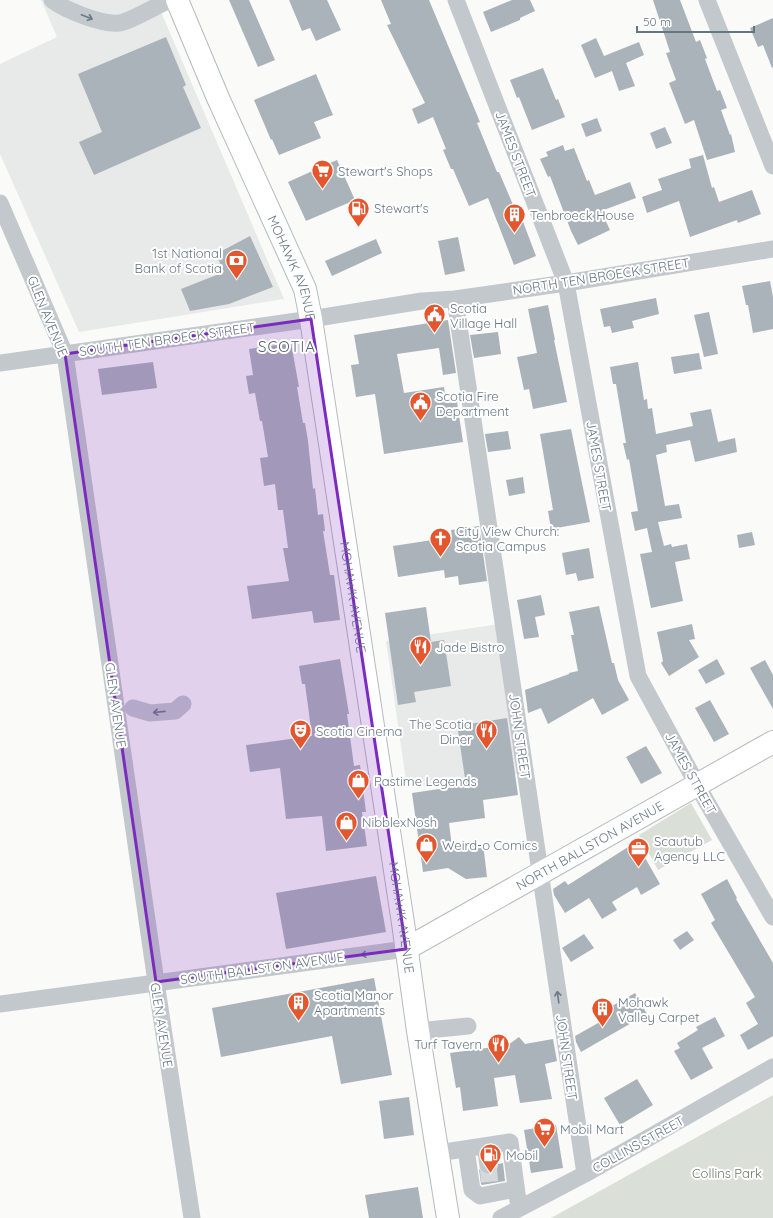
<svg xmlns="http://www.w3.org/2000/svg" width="773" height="1218" viewBox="0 0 773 1218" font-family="Quicksand,sans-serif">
	<rect width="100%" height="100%" fill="#fafaf8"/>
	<path fill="#e8e9e9" d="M41 0H156L284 299 79 332 0 154V64L57 37Z
		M499 624 522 773 407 788 386 641Z"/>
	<path fill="#dadfd7" d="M691 803 712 840 658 870 639 835Z
		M773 1095V1218H551Z"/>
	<path fill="#aab3b9" d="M229 0H249L275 60 258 67Z
		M289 0H327L341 30 316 41 310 28 302 31Z
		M381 0H429L480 122 477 123 497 172H499L514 207 517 206 536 256 514 265 488 198 469 206 453 169H451L443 150 446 149 433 117 418 124 412 109 425 103 387 25 391 24Z
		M512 0H530L535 11 520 18V20L491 32 483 12Z
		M653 0H680L696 42 700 40 707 58 705 59 717 91 720 90 727 108 721 110 730 135 731 134 735 152 707 160 694 120 685 124 669 83 676 80 666 53 670 52Z
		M773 18V67L772 68 763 45 758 47 750 28Z
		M166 37 186 85 183 87 201 128 94 175 79 142 102 132 78 74Z
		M596 38 604 56 639 42 644 55 626 63 635 86 619 91 612 71 595 78 581 45Z
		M543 68 556 100 558 99 565 117 532 130 519 97 517 98 510 80Z
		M316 74 333 115 314 122 321 138 279 155 272 139 271 140 254 100Z
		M597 118 602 131 586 137 581 124Z
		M665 127 672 143 656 149 650 133Z
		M563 145 565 151 574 148 587 181 589 180 595 195 630 182 636 198 601 211 610 230 578 245 571 231 550 176 548 177 540 159 548 156 546 152Z
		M703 155 712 188 714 187 719 202 752 190 761 214 738 223 737 220 690 237 679 201 647 213 642 197 662 190 658 179 691 168 689 159Z
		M337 160 355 200 306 221 288 182Z
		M250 236 273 287 229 304 190 311 181 289 224 272 216 254Z
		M458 237 465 271 445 275 438 241Z
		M376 239 382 253 332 276 325 261Z
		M770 281 773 297V329L753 333 748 305H746L742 286Z
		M656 298 659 314 632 321 634 328 612 333 610 326 604 327 600 309Z
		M548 305 555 340H554L567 402 533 409 529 389 524 390 517 357 537 353 528 309Z
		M709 312 718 354 704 357 694 315Z
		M448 320 456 373 443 375 439 348 397 354 404 393 444 387 446 403 457 402 463 442 384 454 375 394 356 397 351 365 359 364 354 335Z
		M498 332 501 354 474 358 470 335Z
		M291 343 299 387H297L303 423H305L308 441 313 489 315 488 318 515 323 514 325 531H323L330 575H334L340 620 314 623 312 611 252 619 247 586 289 581 283 548H288L283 510H278L275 484 264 486 260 458 268 457 262 421H260L255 393 249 394 246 376 253 375 249 349Z
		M699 353 702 369 674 374 671 357Z
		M153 362 157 388 102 395 98 369Z
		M638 362 644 400 647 399 648 409 652 408 656 434 693 426 690 413 711 409 718 442 735 438 737 452 695 462 690 440 666 445 667 452 656 455 665 506 679 504 682 518 658 522 664 546 671 544 672 547 687 544 690 559 675 562 683 601 651 608 640 554 652 552 647 528 635 531 631 512 638 511 629 459 627 460 623 443H626L616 384H613L610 367Z
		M571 429 590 522 551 529 548 511 553 510 540 434Z
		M508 431 511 449 488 452 485 434Z
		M523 477 525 493 509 496 506 480Z
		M479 526 487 581 459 585 458 576 445 578 444 570 398 577 393 546 452 537 451 530Z
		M752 532 755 545 739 548 737 535Z
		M589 548 594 578 578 581 576 573 566 575 562 553Z
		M541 595 545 615 535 617 539 637 524 639 517 600Z
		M599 606 612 663H614L618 680 629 700 602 715 593 698 548 724 541 708 528 713 525 690 569 674V673L578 671 571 635H574L569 612Z
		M426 607 431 642 444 640 451 686 414 692 416 702 398 705 385 613Z
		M692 624 695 639 689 640 699 657 669 676 661 663 663 661 657 632Z
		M340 659 349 714H347L354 766 360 765 366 812H362L367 846 326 851 322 816 286 819 280 768 250 772 246 745 312 736 305 684H302L299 666Z
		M717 659 725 674 706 684 698 670Z
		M765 660 773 675V709L750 668Z
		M710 700 729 734 714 742 695 708Z
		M507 718 518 795 483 800 485 818 449 823 452 847 483 843 487 877 466 879 448 868 423 872 412 793 466 785 458 731 463 730V725Z
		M646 746 662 773 641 784 626 757Z
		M636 842 660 884 641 895 637 887 612 902 617 910 602 919 589 898 565 913 554 895 553 889 565 881 568 885Z
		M376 876 386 932 286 949 276 893Z
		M727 879 737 898 736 899 773 963V1036L748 1050 740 1035 758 1024 746 1003 755 997 711 923 715 920 701 894Z
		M687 931 694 940 680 950 673 940Z
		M584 934 594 948 571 962 562 948Z
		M374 978 392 1075 341 1084 332 1036 221 1057 212 1008Z
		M635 993 647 1014 581 1052 576 1042 575 1036 600 1022 596 1015Z
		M715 1017 725 1036 702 1048 713 1068 691 1080 674 1051 680 1048 677 1043 698 1030 696 1027Z
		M519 1037 525 1044 553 1039 557 1061 545 1064 552 1099 520 1103 515 1075 494 1078 498 1106 463 1111 460 1087 456 1088 450 1053 508 1045Z
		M637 1079 653 1105 620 1125 604 1098Z
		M409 1097 414 1135 384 1139 379 1101Z
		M556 1125 563 1168 531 1173 524 1130Z
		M503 1163 505 1181 482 1185 481 1184 479 1169 484 1174 490 1175 494 1173 497 1169 498 1164Z
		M418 1187 423 1218H369L365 1195Z"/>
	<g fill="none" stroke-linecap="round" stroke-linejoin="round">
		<path stroke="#d5d9db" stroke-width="17" stroke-dasharray="17 8" stroke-linecap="butt" d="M488 1165 490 1186"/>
		<defs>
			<g id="major">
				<path id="s1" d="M177 0 218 98 305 289 311 319 403 923 418 1031 448 1218"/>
				<path id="s2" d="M406 949 773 742"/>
			</g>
		</defs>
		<use href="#major" stroke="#b5babe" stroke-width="24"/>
		<path stroke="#c3c8cc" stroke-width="17" d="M52 0C65 10 102 25 119 23 130 22 157 5 170 0
			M456 0 566 283 638 676 705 799 773 917
			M707 0 773 166
			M0 203 65 354 156 982 192 1218
			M455 299 585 1174
			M0 363 311 319 422 301 455 299 566 283 773 249
			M133 708 150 713 175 711 183 704
			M0 1004 406 949
			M418 1031 468 1026
			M485 1146 488 1165
			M466 1149 472 1190 480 1196 516 1189
			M438 1153 510 1142 519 1208
			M501 1218 585 1174 773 1067"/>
		<use href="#major" stroke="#fff" stroke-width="22"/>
	</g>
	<defs><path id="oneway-shaft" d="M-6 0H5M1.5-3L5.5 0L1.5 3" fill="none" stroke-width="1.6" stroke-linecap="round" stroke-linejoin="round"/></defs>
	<g stroke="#6a7a87">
		<use href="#oneway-shaft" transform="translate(87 17) rotate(21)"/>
		<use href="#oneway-shaft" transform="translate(159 712) rotate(174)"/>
		<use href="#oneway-shaft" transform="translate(367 954) rotate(172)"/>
		<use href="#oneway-shaft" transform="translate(558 997) rotate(-98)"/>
	</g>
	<path fill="#7b2cbf" fill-opacity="0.2" stroke="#7b2cbf" stroke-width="3" stroke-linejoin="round" d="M311 319 406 949 156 982 65 354Z"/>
	<defs>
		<symbol id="supermarket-pin" viewBox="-11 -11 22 30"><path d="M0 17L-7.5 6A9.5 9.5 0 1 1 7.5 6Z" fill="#e4572e" stroke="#fff"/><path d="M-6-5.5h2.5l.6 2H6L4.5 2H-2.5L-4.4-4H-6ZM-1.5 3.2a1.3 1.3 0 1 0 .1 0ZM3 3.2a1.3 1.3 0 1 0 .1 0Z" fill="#fff"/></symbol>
		<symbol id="fuel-pin" viewBox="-11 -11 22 30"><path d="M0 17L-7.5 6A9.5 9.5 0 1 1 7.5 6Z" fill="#e4572e" stroke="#fff"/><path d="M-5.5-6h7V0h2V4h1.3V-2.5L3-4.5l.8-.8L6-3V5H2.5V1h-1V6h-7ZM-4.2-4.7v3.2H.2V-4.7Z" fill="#fff"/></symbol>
		<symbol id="building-pin" viewBox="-11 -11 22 30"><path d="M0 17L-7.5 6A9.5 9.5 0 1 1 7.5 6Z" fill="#e4572e" stroke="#fff"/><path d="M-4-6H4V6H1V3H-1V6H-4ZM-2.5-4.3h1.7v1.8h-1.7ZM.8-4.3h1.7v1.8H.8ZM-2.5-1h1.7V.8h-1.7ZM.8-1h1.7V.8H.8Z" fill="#fff"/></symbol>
		<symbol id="bank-pin" viewBox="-11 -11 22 30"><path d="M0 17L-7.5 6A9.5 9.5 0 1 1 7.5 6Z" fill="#e4572e" stroke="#fff"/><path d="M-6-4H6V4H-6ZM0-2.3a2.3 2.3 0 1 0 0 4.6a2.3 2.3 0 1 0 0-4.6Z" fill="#fff"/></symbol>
		<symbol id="civic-pin" viewBox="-11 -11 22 30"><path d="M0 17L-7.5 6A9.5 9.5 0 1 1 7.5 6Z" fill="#e4572e" stroke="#fff"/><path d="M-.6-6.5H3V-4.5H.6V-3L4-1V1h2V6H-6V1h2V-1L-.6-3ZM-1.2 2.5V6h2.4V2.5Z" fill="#fff"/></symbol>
		<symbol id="church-pin" viewBox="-11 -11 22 30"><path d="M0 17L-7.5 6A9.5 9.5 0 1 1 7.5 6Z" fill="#e4572e" stroke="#fff"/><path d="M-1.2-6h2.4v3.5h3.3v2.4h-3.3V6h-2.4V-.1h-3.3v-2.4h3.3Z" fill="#fff"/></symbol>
		<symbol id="restaurant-pin" viewBox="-11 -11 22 30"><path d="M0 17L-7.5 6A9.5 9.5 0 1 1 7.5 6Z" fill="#e4572e" stroke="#fff"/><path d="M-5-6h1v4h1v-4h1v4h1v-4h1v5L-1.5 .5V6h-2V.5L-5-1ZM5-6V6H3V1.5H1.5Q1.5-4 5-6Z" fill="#fff"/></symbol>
		<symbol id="theatre-pin" viewBox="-11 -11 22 30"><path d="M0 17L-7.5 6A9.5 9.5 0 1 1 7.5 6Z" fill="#e4572e" stroke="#fff"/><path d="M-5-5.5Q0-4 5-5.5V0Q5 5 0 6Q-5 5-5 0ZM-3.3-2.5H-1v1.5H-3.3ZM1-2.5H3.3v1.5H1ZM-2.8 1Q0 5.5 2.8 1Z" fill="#fff"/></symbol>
		<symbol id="shop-pin" viewBox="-11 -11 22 30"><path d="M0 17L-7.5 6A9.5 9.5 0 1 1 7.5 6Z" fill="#e4572e" stroke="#fff"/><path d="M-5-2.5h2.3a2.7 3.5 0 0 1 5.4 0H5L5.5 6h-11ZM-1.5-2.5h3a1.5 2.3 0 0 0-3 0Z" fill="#fff"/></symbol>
		<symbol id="office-pin" viewBox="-11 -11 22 30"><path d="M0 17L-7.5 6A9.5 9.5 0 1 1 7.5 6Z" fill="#e4572e" stroke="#fff"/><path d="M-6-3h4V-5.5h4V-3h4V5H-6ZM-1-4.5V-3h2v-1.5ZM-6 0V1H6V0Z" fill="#fff"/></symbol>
	</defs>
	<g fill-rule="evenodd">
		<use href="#supermarket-pin" x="310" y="158" width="25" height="34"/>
		<use href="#fuel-pin" x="346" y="196" width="25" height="34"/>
		<use href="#building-pin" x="502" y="202" width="25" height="34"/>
		<use href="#bank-pin" x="224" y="248" width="25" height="34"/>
		<use href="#civic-pin" x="422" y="302" width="25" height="34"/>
		<use href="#civic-pin" x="408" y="390" width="25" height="34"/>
		<use href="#church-pin" x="428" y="526" width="25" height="34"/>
		<use href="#restaurant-pin" x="408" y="634" width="25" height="34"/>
		<use href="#theatre-pin" x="288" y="718" width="25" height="34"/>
		<use href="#restaurant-pin" x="474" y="718" width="25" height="34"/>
		<use href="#shop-pin" x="346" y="768" width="25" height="34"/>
		<use href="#shop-pin" x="334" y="810" width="25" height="34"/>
		<use href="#shop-pin" x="414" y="832" width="25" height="34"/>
		<use href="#office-pin" x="626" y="836" width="25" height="34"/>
		<use href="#building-pin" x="286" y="990" width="25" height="34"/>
		<use href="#building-pin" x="590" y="996" width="25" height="34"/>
		<use href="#restaurant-pin" x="486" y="1032" width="25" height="34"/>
		<use href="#supermarket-pin" x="532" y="1116" width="25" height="34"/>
		<use href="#fuel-pin" x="478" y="1142" width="25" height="34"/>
	</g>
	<g text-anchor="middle" stroke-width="4" stroke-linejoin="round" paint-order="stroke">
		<g font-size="13" fill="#657683" stroke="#fff">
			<text transform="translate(516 154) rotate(69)" y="5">JAMES STREET</text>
			<text dy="5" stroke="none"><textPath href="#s1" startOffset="292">MOHAWK AVENUE</textPath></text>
			<text transform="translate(601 276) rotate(-9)" y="5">NORTH TEN BROECK STREET</text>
			<text transform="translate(48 316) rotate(68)" y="5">GLEN AVENUE</text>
			<text transform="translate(167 339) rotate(-8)" y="5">SOUTH TEN BROECK STREET</text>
			<text transform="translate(599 466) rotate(80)" y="5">JAMES STREET</text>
			<text dy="5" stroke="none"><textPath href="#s1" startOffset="628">MOHAWK AVENUE</textPath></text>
			<text transform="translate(116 705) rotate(82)" y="5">GLEN AVENUE</text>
			<text transform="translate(520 736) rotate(82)" y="5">JOHN STREET</text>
			<text transform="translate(691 773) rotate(61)" y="5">JAMES STREET</text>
			<text dy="5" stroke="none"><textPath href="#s2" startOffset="211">NORTH BALLSTON AVENUE</textPath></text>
			<text dy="5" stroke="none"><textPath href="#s1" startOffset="952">MOHAWK AVENUE</textPath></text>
			<text transform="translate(262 968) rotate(-8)" y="5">SOUTH BALLSTON AVENUE</text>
			<text transform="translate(162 1025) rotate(81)" y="5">GLEN AVENUE</text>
			<text transform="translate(567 1057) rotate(82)" y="5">JOHN STREET</text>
			<text transform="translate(638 1144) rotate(-29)" y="5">COLLINS STREET</text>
		</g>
		<g font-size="13" fill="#657683" stroke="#fff" text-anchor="start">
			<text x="338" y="176">Stewart's Shops</text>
			<text x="374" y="213">Stewart's</text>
			<text x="530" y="220">Tenbroeck House</text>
			<text x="222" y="258" text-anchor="end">1st National<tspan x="222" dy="15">Bank of Scotia</tspan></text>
			<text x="450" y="313">Scotia<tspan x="450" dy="15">Village Hall</tspan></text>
			<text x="436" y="401">Scotia Fire<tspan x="436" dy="15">Department</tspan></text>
			<text x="456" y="536">City View Church:<tspan x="456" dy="15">Scotia Campus</tspan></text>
			<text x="436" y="652">Jade Bistro</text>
			<text x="472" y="729" text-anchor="end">The Scotia<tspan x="472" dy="15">Diner</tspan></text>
			<text x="316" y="736">Scotia Cinema</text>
			<text x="374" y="786">Pastime Legends</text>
			<text x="362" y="827">NibblexNosh</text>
			<text x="654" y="846">Scautub<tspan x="654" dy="15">Agency LLC</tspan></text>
			<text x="442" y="850">Weird-o Comics</text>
			<text x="314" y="1000">Scotia Manor<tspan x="314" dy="15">Apartments</tspan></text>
			<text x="618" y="1007">Mohawk<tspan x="618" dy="15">Valley Carpet</tspan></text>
			<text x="482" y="1049" text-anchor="end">Turf Tavern</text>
			<text x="560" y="1134">Mobil Mart</text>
			<text x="506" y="1160">Mobil</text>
		</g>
		<g font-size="13" fill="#687a64" stroke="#fff">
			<text x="727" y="1178">Collins Park</text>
		</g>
		<g font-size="15" letter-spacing="1" fill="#57646e" stroke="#fff">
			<text x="287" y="352">SCOTIA</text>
		</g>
	</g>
	<path d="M637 26v6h117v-6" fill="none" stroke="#657683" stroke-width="2"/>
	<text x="643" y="26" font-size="12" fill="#657683" stroke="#ffffff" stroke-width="3" paint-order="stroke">50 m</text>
</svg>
